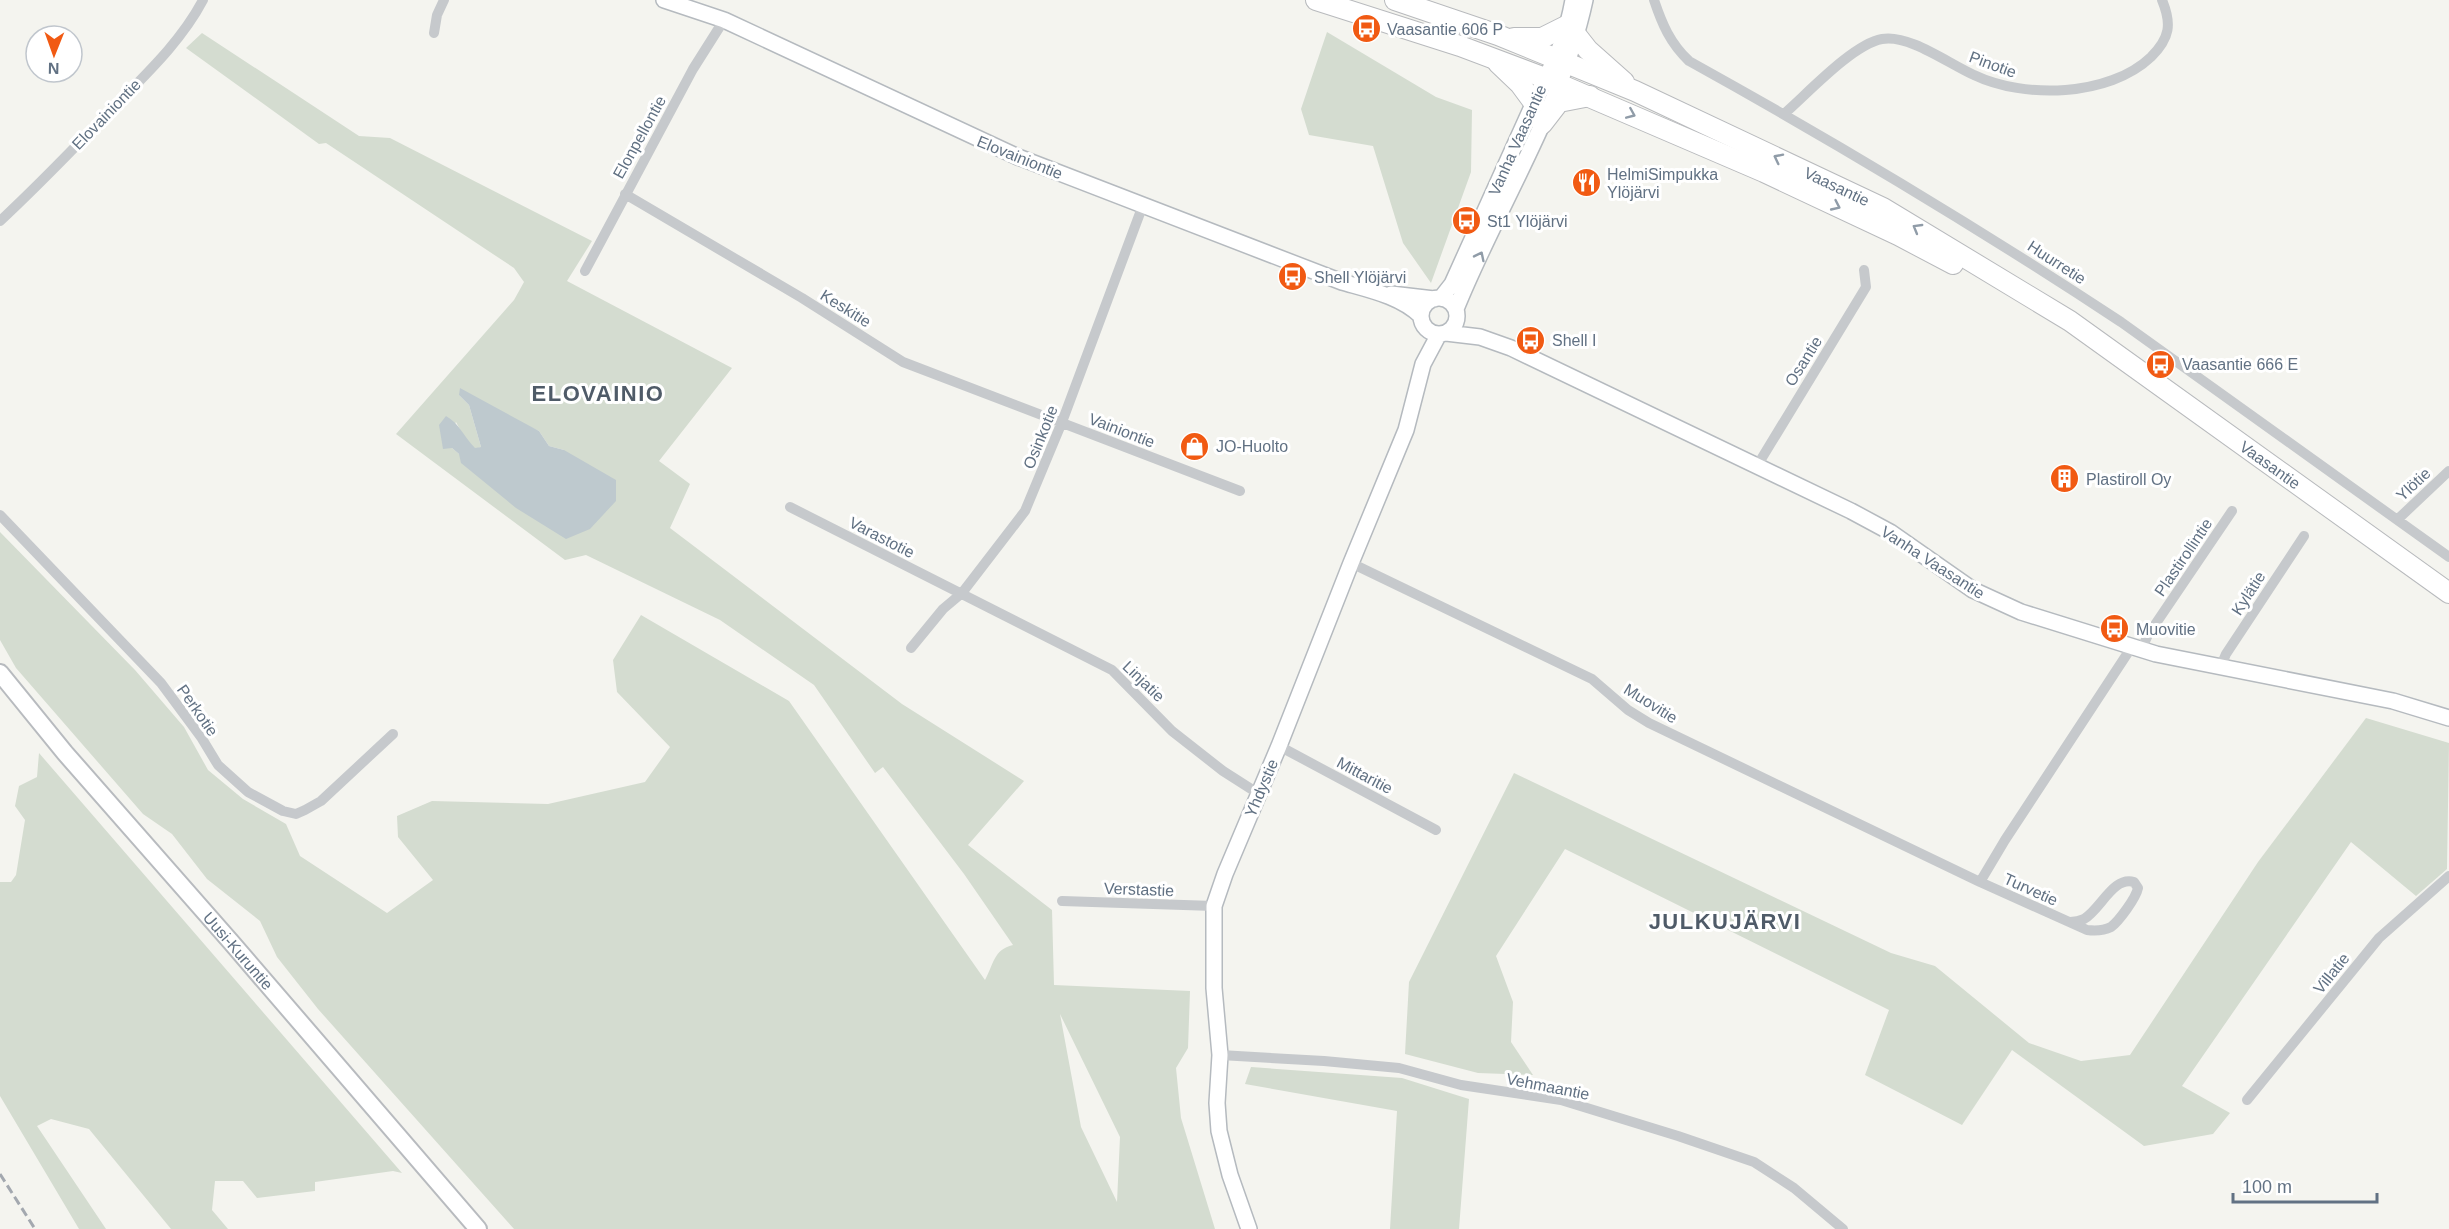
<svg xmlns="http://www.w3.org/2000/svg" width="2449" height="1229" viewBox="0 0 2449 1229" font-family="Helvetica,sans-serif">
	<rect width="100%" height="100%" fill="#f4f4ef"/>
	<path fill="#d4dcd0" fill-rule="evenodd" d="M1327 32 1436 97 1472 110 1471 172 1431 283 1403 243 1373 146 1309 135 1301 109Z
		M202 33 359 136 390 138 592 241 567 281 732 368 659 461 690 484 670 528 902 704 1024 781 968 845 1052 910 1054 985 1190 991 1188 1048 1176 1068 1181 1118 1215 1229H514L318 1009 277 957 260 921 207 879 172 834 143 814 16 668 0 640V532L135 670 184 727 208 770 243 799 286 824 300 856 387 913 433 880 398 837 397 816 432 801 548 804 645 782 670 747 617 692 613 660 641 615 789 701 985 980C994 964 993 950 1013 945L964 874 883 767 875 773 814 685 720 620 586 555 565 560 396 434 514 300 524 282 514 268 326 143 319 144 186 48ZM459 395 539 431 549 446 564 450 459 454 452 448H444L456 422 464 437 475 449 481 447 469 405ZM1060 1014 1120 1137 1117 1202 1081 1127Z
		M2366 718 2449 743 2447 869 2416 896 2351 842 2182 1086 2230 1113 2213 1134 2144 1146 2012 1050 1962 1125 1865 1075 1889 1010 1565 849 1496 956 1513 1002 1511 1042 1533 1075 1478 1073 1405 1054 1409 982 1514 773 1891 953 1935 966 2029 1043 2081 1061 2130 1055 2258 862Z
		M39 753 402 1173 393 1171 315 1182V1191L257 1198 243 1181H215L212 1210 228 1229H171L89 1129 51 1119 37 1126 106 1229H79L0 1096V882H11L16 875 25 820 15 806 19 786 37 777Z
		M1251 1067 1402 1078 1469 1099 1459 1229H1390L1397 1111 1245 1084Z"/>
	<path fill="#bec9ce" d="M460 388 539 431 549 446 564 450 616 480V501L590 529 566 539 516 508 461 463 459 454 452 448 443 449 439 425 446 416C460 424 464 437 475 448L481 447 469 405 459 395Z"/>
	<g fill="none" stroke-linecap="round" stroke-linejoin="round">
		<defs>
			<path id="secondary" d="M664 0 724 20 1018 157 1342 282C1370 290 1400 296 1421 316
				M1391 294 1434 299
				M1441 298 1452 284 1545 78C1560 53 1568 28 1573 0
				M1421 316a18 18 0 1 1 36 0a18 18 0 1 1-36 0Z
				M1456 309C1497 207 1562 108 1585 0
				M1446 333 1480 337 1511 348 1851 511 1890 532 1973 590 2021 612 2156 654 2393 701 2449 718
				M1249 1229 1230 1175 1219 1131 1217 1103 1220 1055 1214 988V906L1225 874 1279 746 1351 563 1406 430 1423 364 1439 334"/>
			<g id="primary">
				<path id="s1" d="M0 673 65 753 231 942 478 1229"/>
			</g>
			<g id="highway">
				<path d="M1316 0 1460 46 1545 78 1764 172 1898 235 1953 264"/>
				<path id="s2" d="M1395 0 1498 35 1635 91 1883 208 2070 321 2449 593"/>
				<path d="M1577 36 1588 50 1624 82"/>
				<path d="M1514 38H1542L1568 25"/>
				<path d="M1498 63 1520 84 1534 103"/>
				<path d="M1542 124 1559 102 1590 96"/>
			</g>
		</defs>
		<use href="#secondary" stroke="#b5babf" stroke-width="18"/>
		<use href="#primary" stroke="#b8bbbf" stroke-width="20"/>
		<use href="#highway" stroke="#b8babd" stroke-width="22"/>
		<path stroke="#c6c9cc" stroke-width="10" d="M1654 0C1662 24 1670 43 1689 61 1837 143 1980 229 2121 322L2449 557
			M434 33 437 15 444 0
			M1785 113C1807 94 1853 44 1882 39 1909 34 1949 64 1974 75 2024 99 2109 97 2151 57 2170 38 2172 24 2162 0
			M625 194 802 298 903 362 1240 491
			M0 221C39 185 75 147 111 110 144 76 181 42 203 0
			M585 271 693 69 724 20
			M1757 466 1866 287 1864 270
			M790 507 1112 670 1172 731 1223 771 1259 794
			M0 515 161 683 201 737 218 765 248 792 283 811 296 814 305 810 321 801 393 734
			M2398 519 2449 471
			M1351 563 1592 679 1628 710 1649 723 1980 882 2087 930C2095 931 2103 931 2111 927 2119 921 2136 898 2138 888L2134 882C2113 876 2101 909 2084 919 2080 921 2075 922 2070 922
			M911 648 943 609 962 593 1025 511 1062 422 1143 205
			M2141 650 2148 635 2232 511
			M2220 668 2226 654 2304 536
			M1279 746 1436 830
			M1980 882 2005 840 2131 648
			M1062 901 1214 906
			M1220 1055 1324 1061 1399 1068 1461 1085 1561 1100 1678 1136 1754 1162 1794 1188 1843 1229
			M2247 1100 2379 938 2449 876"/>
		<use href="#secondary" stroke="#fff" stroke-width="15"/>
		<use href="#primary" stroke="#fff" stroke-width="16"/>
		<use href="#highway" stroke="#fff" stroke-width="20"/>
		<path stroke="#a3a8af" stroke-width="3" stroke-dasharray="9 4.5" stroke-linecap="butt" d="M0 1174 35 1229"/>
	</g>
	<defs><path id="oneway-chevron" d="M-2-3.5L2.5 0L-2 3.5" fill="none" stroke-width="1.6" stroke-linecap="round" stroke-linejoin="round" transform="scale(1.5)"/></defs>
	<g stroke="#909ca8">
		<use href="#oneway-chevron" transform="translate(1631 114) rotate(23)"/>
		<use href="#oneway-chevron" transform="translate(1778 158) rotate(-153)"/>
		<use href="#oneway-chevron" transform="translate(1836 206) rotate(25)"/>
		<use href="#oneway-chevron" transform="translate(1917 228) rotate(-150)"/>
		<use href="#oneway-chevron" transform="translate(1480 256) rotate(-64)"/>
	</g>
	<defs>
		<symbol id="bus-disc" viewBox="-11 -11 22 22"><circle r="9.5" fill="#f15a13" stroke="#fff"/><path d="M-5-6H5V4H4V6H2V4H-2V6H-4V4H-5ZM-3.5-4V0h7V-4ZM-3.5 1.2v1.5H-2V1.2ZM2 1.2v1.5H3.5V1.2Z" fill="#fff"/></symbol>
		<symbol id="restaurant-disc" viewBox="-11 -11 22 22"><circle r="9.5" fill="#f15a13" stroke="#fff"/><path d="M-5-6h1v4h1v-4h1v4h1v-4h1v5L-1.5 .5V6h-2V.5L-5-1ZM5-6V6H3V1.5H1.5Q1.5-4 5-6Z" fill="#fff"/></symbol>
		<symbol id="shop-disc" viewBox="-11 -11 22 22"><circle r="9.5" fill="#f15a13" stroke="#fff"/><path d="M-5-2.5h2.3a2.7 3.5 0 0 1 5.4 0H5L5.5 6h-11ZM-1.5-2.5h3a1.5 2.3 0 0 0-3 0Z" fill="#fff"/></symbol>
		<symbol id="building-disc" viewBox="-11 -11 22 22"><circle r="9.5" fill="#f15a13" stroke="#fff"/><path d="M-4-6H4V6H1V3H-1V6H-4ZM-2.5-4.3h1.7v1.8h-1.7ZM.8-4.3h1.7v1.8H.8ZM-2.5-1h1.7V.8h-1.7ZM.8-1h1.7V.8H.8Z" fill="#fff"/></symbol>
	</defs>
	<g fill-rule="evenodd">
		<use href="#bus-disc" x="1350" y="12" width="33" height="33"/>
		<use href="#restaurant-disc" x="1570" y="166" width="33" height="33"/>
		<use href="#bus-disc" x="1450" y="204" width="33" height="33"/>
		<use href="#bus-disc" x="1276" y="260" width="33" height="33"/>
		<use href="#bus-disc" x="1514" y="324" width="33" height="33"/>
		<use href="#bus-disc" x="2144" y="348" width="33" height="33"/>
		<use href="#shop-disc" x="1178" y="430" width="33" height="33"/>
		<use href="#building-disc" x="2048" y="462" width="33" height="33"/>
		<use href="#bus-disc" x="2098" y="612" width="33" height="33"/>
	</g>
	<g text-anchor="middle" stroke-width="6" stroke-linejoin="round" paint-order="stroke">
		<g font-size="16" fill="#617183" stroke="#fff" text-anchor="start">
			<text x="1387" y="35">Vaasantie 606 P</text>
			<text x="1607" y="180">HelmiSimpukka<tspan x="1607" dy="18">Ylöjärvi</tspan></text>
			<text x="1487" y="227">St1 Ylöjärvi</text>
			<text x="1314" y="283">Shell Ylöjärvi</text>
			<text x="1552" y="346">Shell I</text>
			<text x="2182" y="370">Vaasantie 666 E</text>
			<text x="1216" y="452">JO-Huolto</text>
			<text x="2086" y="485">Plastiroll Oy</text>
			<text x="2136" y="635">Muovitie</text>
		</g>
		<g font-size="16" fill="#617183" stroke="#fff">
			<text transform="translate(1993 64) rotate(20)" y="6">Pinotie</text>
			<text transform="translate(106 114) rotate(-46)" y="6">Elovainiontie</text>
			<text transform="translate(639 137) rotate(-61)" y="6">Elonpellontie</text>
			<text transform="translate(1517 140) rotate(-66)" y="6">Vanha Vaasantie</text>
			<text transform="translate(1020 157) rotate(22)" y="6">Elovainiontie</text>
			<text dy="6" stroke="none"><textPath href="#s2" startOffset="480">Vaasantie</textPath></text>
			<text transform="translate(2057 262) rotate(33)" y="6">Huurretie</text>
			<text transform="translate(846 308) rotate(32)" y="6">Keskitie</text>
			<text transform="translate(1803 361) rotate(-58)" y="6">Osantie</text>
			<text transform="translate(1122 430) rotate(21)" y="6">Vainiontie</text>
			<text transform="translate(1040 437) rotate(-68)" y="6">Osinkotie</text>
			<text dy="6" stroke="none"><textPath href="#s2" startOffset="996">Vaasantie</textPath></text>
			<text transform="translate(2413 484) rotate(-43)" y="6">Ylötie</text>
			<text transform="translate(882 537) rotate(27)" y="6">Varastotie</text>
			<text transform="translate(2183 557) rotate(-56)" y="6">Plastirollintie</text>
			<text transform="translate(1933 562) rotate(33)" y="6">Vanha Vaasantie</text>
			<text transform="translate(2248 593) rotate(-57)" y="6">Kylätie</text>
			<text transform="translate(1144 681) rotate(44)" y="6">Linjatie</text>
			<text transform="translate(1651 703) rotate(32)" y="6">Muovitie</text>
			<text transform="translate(198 710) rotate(55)" y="6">Perkotie</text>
			<text transform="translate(1365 775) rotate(28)" y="6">Mittaritie</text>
			<text transform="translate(1261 788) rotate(-67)" y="6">Yhdystie</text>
			<text transform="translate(1139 889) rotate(2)" y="6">Verstastie</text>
			<text transform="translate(2031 889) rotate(24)" y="6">Turvetie</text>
			<text dy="6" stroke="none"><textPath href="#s1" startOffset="366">Uusi-Kuruntie</textPath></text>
			<text transform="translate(2331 973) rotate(-51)" y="6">Villatie</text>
			<text transform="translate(1548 1086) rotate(11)" y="6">Vehmaantie</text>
		</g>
		<g font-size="22" font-weight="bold" letter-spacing="1.5" fill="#4f5b68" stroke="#fff">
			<text x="598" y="401">ELOVAINIO</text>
			<text x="1725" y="929">JULKUJÄRVI</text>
		</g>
	</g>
	<g transform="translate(54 54) rotate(181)"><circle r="28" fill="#ffffff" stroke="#c0c6cd" stroke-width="1.5"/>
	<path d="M0-4.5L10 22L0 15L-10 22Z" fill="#f15a13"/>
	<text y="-9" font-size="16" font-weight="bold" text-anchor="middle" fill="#617183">N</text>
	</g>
	<path d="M2233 1193v9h144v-9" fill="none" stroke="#617183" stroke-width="3"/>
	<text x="2242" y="1193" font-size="18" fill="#617183" stroke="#ffffff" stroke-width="4.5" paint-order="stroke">100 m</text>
</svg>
